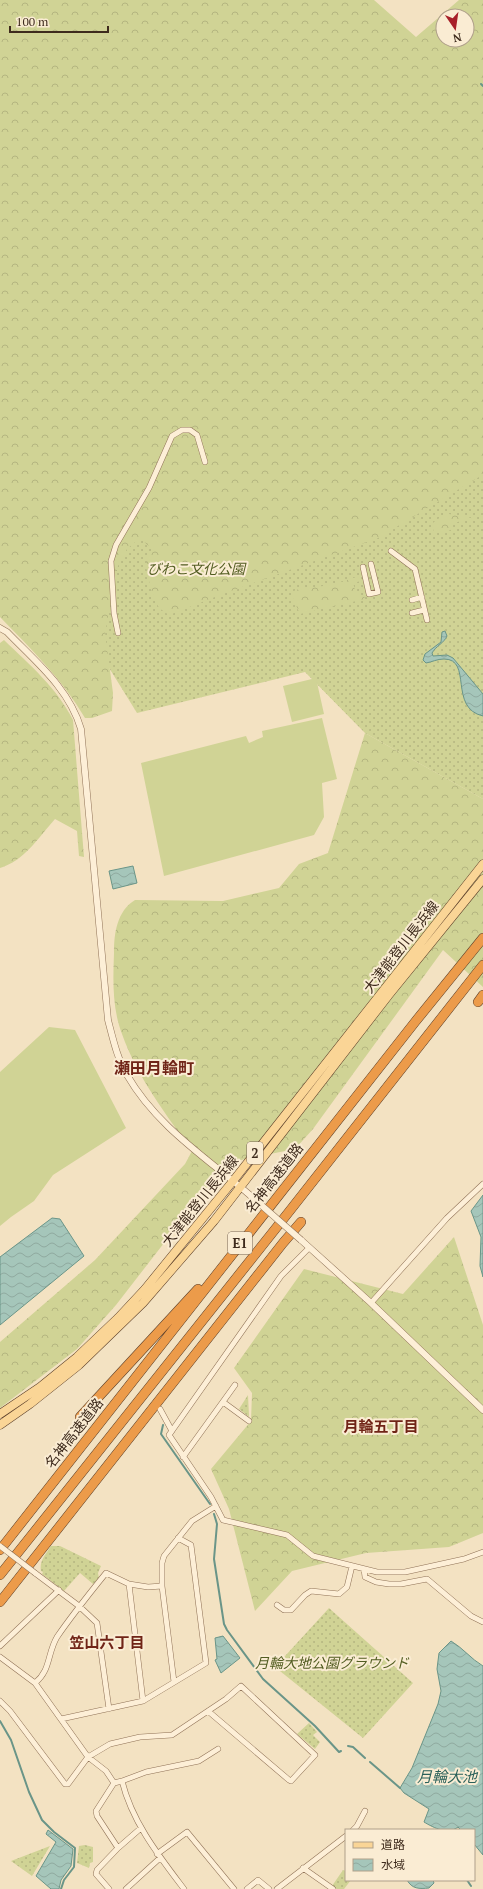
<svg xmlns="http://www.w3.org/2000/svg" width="483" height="1889" viewBox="0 0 483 1889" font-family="'PT Serif','Noto Sans JP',serif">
	<defs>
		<pattern id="grass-dots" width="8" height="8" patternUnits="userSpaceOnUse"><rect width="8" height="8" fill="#d0d395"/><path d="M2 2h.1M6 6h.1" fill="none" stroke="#b4b580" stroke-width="1.8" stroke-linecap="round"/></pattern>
		<pattern id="forest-crowns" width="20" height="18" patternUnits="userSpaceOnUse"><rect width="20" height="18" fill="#d0d395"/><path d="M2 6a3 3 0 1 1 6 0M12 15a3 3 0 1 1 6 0" fill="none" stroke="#b4b580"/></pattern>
		<pattern id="water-waves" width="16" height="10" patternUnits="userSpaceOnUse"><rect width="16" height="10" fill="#a5c6ba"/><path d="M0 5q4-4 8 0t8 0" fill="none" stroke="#8faa9f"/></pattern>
	</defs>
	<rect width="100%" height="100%" fill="#f3e2c2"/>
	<path fill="url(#grass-dots)" d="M483 448V799L365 733 305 672 137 713 85 629 0 553Z
		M248 1395 249 1416V1417L239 1409Z
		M51 1546H60L101 1566 98 1573 99 1578 93 1584 80 1573 64 1591 42 1574 43 1572 41 1571C39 1561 46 1554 51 1546Z
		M329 1608 413 1683 363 1738 275 1667Z
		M309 1723 317 1732 313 1735 320 1742 315 1749 297 1734Z
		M85 1845 93 1847V1862L90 1863 89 1868 77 1863 79 1846Z
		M50 1846 32 1876 11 1861Z
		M343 1870 346 1871V1880H351L344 1889H337L332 1886Z"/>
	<path fill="url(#forest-crowns)" fill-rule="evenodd" d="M0 0H374L416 37 459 0H483V480L479 477 378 538 220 595 169 615 159 608 151 590 146 566 148 558 153 550 140 538 127 549 118 566 105 633 113 693 112 711 92 718H85C62 679 31 649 0 617ZM443 16H467V40H443Z
		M449 514 471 518 472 522 470 523 469 519 450 524 451 530 434 533 432 524 437 519Z
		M360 576 361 581 353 583 357 596 364 595 365 599 300 614 292 596 295 590 330 585Z
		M4 640C30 665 57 688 73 720L84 857 79 856 77 831 55 819C39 837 24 861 0 868V643Z
		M365 733 483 799V987L443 950 313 1129 295 1149 226 1163 116 1305 77 1349 0 1408V1342L95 1260 185 1164 192 1151C166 1114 137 1077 122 1034 112 1008 113 980 114 953 114 933 117 911 135 900L223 901 279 888 299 864 328 853Z
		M454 1237 483 1325V1533L449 1547 366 1553 292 1571 255 1611 229 1509 211 1469 251 1421 252 1393 234 1368 304 1269 403 1294Z"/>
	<path fill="#d0d395" d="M316 678 324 714 292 722 283 686Z
		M322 718 337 779 322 783 324 817 314 835 164 876 141 763 246 736 249 743 263 737 262 731Z
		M49 1027 75 1030 126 1128 53 1175 34 1201 11 1217 0 1226V1072Z"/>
	<path fill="url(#water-waves)" stroke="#6a9588" d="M445 631 447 636C444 643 436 646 432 653L433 656 447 655 453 658 483 694V716C448 708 473 659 444 659 437 659 432 662 426 663L423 660 425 654 441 642 442 632Z
		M133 866 137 883 113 889 109 871Z
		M483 1195V1277L480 1266 481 1237 471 1211Z
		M52 1218 60 1219 84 1256 0 1325V1257Z
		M223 1636 240 1658 221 1673 215 1660 217 1659 215 1638Z
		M451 1641C463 1648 471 1659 483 1666V1855L474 1844V1830H461L458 1827C448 1835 434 1828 424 1822L429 1809 404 1793 400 1788 412 1768 438 1704 441 1691 437 1669 439 1653Z
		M48 1830 73 1849 71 1866 61 1880 59 1889H51L36 1876 56 1842 46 1834Z
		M407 1880H433L434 1883 429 1888C419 1889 412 1889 407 1880Z"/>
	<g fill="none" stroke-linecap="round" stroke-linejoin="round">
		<path stroke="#6a9588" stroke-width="2" d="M481 84 483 86
			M163 1425 161 1434 210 1504
			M214 1514 217 1524 214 1559 224 1624 227 1630 263 1679 315 1726 339 1752 341 1751
			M0 1721 11 1740 29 1792 42 1820 54 1832 75 1848 74 1867 64 1880 61 1889
			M348 1746 353 1747 365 1758
			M370 1762 400 1788
			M467 1880 471 1886"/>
		<defs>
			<path id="minor" d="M391 551 415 569 427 620
				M363 567 369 594 378 592 371 564
				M412 600 422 597
				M412 613 424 610
				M118 633 114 613 111 561 116 545 149 488 172 436 182 430H190L197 435 205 462
				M309 1248 281 1276 169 1435 211 1497 223 1520 287 1535 313 1556 377 1572H405L464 1559 483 1552
				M371 1303 447 1218 483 1184
				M223 1402 249 1421
				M160 1409 172 1431
				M183 1457 235 1385
				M364 1569 365 1577 376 1582 389 1584H401L427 1579 471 1616 483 1622
				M35 1573 79 1606 97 1623 109 1709
				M129 1584 143 1701
				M162 1586 174 1682
				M277 1605 284 1610H291L305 1595 311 1591 339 1594 347 1587 352 1566
				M0 1646 59 1590
				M0 1657 35 1683 88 1757 106 1771 114 1783
				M35 1683C51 1670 47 1654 57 1637 72 1615 89 1594 106 1573L129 1584 148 1587 162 1586V1563L164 1556 192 1521 216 1506
				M0 1701 10 1711 65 1784H68L88 1757 110 1744 140 1737 172 1735 226 1699 241 1686 315 1755 291 1781 289 1780 208 1711
				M61 1719 143 1701 206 1663 191 1545 178 1538
				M122 1781 146 1772 199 1761 218 1749
				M353 1830 357 1826 365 1811
				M118 1848 141 1828
				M157 1854 187 1832 234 1889
				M303 1868 333 1889
				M109 1889 96 1874 97 1870 118 1848 97 1816 96 1811 114 1783 122 1781C132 1822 159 1856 184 1889
				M126 1889 160 1858
				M247 1889 258 1880 269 1889
				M277 1889 346 1836"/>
			<path id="tertiary" d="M0 628 7 632C35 661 69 688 81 729L108 1020C113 1039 117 1058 127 1075 157 1127 207 1158 251 1196
				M301 1240 371 1303 483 1410"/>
			<path id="primary" d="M0 1414 40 1387 77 1357 118 1318 145 1289 233 1181 483 864
				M0 1425 30 1404 79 1365 143 1303 214 1221 388 996 483 879"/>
			<path id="motorway" d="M478 1002 483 995
				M80 1417 198 1289
				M0 1550 415 1022 483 938
				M0 1575 288 1213 483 965
				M0 1602 283 1243 301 1222"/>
		</defs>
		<use href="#minor" stroke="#907257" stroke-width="6"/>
		<use href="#tertiary" stroke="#907257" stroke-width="7"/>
		<use href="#primary" stroke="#5d402b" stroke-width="9"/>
		<use href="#motorway" stroke="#5d402b" stroke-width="10"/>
		<use href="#minor" stroke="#fdefd7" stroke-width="5"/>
		<use href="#tertiary" stroke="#fdefd7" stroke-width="6"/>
		<use href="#primary" stroke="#fad596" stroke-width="8"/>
		<use href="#motorway" stroke="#ec9b4a" stroke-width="9"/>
		<defs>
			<path id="minor-bridge" d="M0 1546 35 1573"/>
			<path id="tertiary-bridge" d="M251 1196 301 1240"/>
		</defs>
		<use href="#minor-bridge" stroke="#907257" stroke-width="6" stroke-linecap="butt"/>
		<use href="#tertiary-bridge" stroke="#907257" stroke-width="7" stroke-linecap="butt"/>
		<use href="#minor-bridge" stroke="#fdefd7" stroke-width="5"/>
		<use href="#tertiary-bridge" stroke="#fdefd7" stroke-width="6"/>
	</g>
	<g text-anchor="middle" stroke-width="4" stroke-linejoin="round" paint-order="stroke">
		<g fill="#faecd3" stroke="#766554" stroke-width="1">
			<rect x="247" y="1142" width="16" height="22" rx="3"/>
			<rect x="228" y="1232" width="24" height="22" rx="3"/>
		</g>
		<g font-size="13" font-weight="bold" fill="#3e2b1d">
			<text x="255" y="1158">2</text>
			<text x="240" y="1248">E1</text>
		</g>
		<g font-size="14" font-style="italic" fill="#525d21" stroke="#faecd3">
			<text x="196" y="574">びわこ文化公園</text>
			<text x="332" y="1668">月輪大地公園グラウンド</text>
		</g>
		<g font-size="14" fill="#3e2b1d" stroke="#faecd3">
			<text transform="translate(401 947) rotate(-52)" y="5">大津能登川長浜線</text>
			<text transform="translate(274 1178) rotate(-52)" y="5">名神高速道路</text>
			<text transform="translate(200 1201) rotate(-51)" y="5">大津能登川長浜線</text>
			<text transform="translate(74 1433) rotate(-52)" y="5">名神高速道路</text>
		</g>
		<g font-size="15" font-weight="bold" fill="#702417" stroke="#faecd3">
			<text x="381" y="1432">月輪五丁目</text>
			<text x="107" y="1648">笠山六丁目</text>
		</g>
		<g font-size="15" font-style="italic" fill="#2a6059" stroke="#faecd3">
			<text x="447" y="1782">月輪大池</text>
		</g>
		<g font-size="16" font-weight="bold" fill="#702417" stroke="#faecd3">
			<text x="154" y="1074">瀬田月輪町</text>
		</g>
	</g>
	<rect x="345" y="1829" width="130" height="52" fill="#faecd3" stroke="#af9f8a"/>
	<rect x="353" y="1842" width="20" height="6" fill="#fad596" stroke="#af9f8a"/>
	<text x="381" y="1849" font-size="12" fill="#3e2b1d">道路</text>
	<rect x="353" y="1859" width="20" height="12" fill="url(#water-waves)" stroke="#af9f8a"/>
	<text x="381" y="1869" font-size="12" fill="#3e2b1d">水域</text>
	<g transform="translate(455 28) rotate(167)"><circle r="19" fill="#faecd3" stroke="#af9f8a"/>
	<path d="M0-3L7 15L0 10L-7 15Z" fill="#a71f28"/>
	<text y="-6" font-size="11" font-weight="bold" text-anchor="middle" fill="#3e2b1d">N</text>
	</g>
	<path d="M10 26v6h98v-6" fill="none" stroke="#3e2b1d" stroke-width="2"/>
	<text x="16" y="26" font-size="12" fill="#3e2b1d" stroke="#faecd3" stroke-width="3" paint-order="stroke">100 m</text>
</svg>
